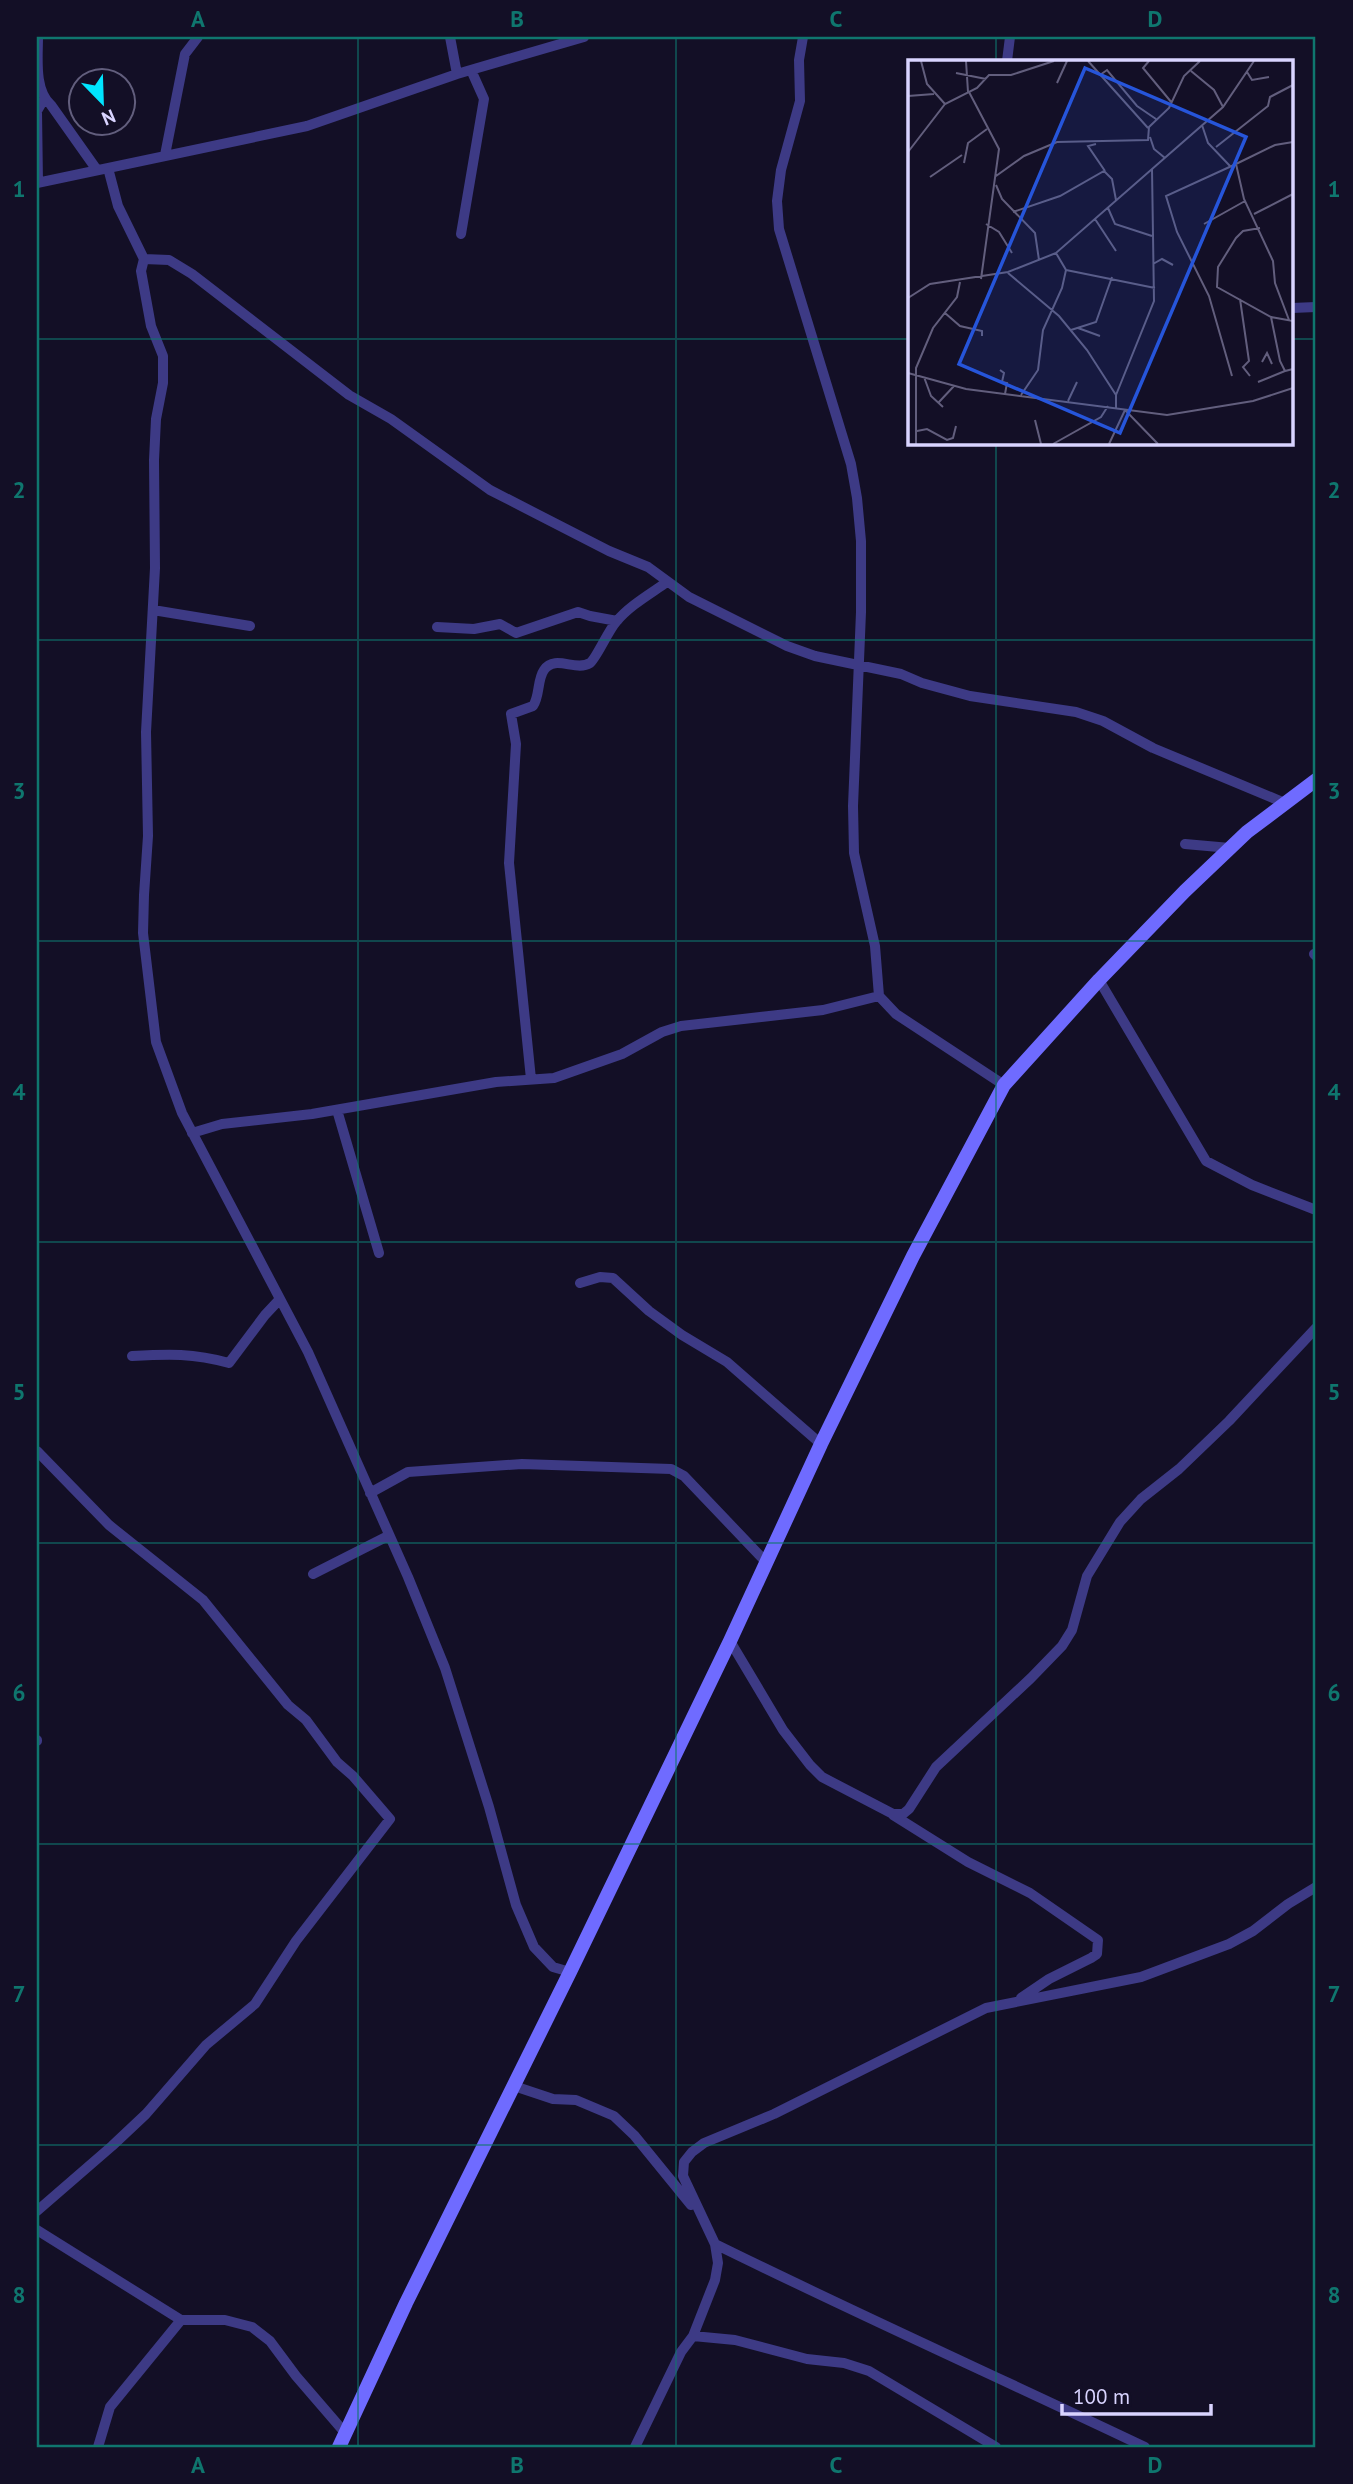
<svg xmlns="http://www.w3.org/2000/svg" width="1353" height="2484" viewBox="0 0 1353 2484" font-family="'PT Sans',sans-serif">
	<rect width="100%" height="100%" fill="#130f26"/>
	<g fill="none" stroke-linecap="round" stroke-linejoin="round">
		<path stroke="#3d3a85" stroke-width="10" d="M38 37C38 58 34 90 51 105L97 170
			M450 37 457 74
			M803 37 799 60 800 101 781 170 777 201 779 229 851 464 857 498 861 541V612L853 806 854 853 875 946 879 996 896 1014 1004 1085
			M1007 61 1010 37
			M165 155 185 54 198 37
			M108 168 118 206 144 259 169 260 192 274 349 395 391 419 490 490 609 551 648 567 689 597 787 646 815 656 901 674 922 683 970 696 1076 712 1103 721 1153 748 1285 803
			M37 183 307 126 457 74 584 37
			M38 183 37 111 44 99
			M461 234 484 99 471 70
			M144 259 141 271 151 326 163 356V383L156 419 154 460 155 568 146 732 148 836 144 895 143 933 156 1042 182 1113 308 1352 408 1577 445 1668 489 1807 516 1905 534 1947 553 1967 570 1972
			M1292 308 1316 307
			M153 610 250 626
			M437 627 474 629 500 624 516 633 578 612 590 616 617 621
			M1185 844 1230 848
			M1314 954 1316 956
			M1099 980 1206 1161 1252 1185 1316 1210
			M531 1079 509 863 516 744 511 714 533 706C540 696 537 680 544 670 555 654 576 672 590 663 596 659 608 631 616 622 629 606 650 594 667 582
			M337 1110 379 1253
			M192 1133 222 1124 312 1114 496 1082 554 1078 622 1054 662 1032 681 1026 823 1010 879 996
			M580 1283 600 1277 613 1278 649 1311 682 1335 727 1362 821 1444
			M132 1356C169 1354 193 1353 229 1363L265 1315 280 1299
			M37 1451 109 1525 203 1600 288 1705 306 1720 337 1762 353 1776 390 1819 296 1941 255 2004 206 2045 146 2114 112 2146 37 2211
			M370 1493 408 1472 522 1464 671 1469 684 1476 765 1561
			M313 1574 388 1536
			M730 1641 783 1730 810 1765 822 1777 893 1814H903L909 1809 936 1767 1031 1678 1062 1646 1072 1630 1087 1576 1120 1522 1141 1499 1179 1469 1229 1421 1316 1328
			M37 1741V1740
			M893 1815 968 1862 1030 1893 1098 1940 1097 1954 1091 1958 1049 1979 1021 1998
			M514 2086 553 2099 576 2100 614 2116 634 2135 691 2205
			M37 2230 181 2320H225L252 2327 270 2341 296 2376 346 2434
			M715 2244C857 2314 1002 2379 1145 2447
			M693 2336 735 2340 807 2359 844 2363 869 2371 996 2447
			M98 2447 110 2407 181 2320
			M635 2447 681 2352 693 2336 715 2280 718 2263 715 2244 683 2176 684 2162 692 2152 704 2143 774 2114 986 2008 1141 1977 1229 1944 1253 1931 1288 1904 1316 1887"/>
		<path stroke="#6f6bff" stroke-width="14" d="M339 2447 406 2303 570 1972 730 1641 821 1444 913 1256 1004 1085 1099 980 1185 891 1247 832 1316 780"/>
	</g>
	<path fill="none" stroke="#0f766e" stroke-width="2" stroke-opacity="0.55" d="M358 37V2447M676 37V2447M996 37V61M37 339H910M1292 339H1316M996 443V2447M37 640H1316M37 941H1316M37 1242H1316M37 1543H1316M37 1844H1316M37 2145H1316"/>
	<g transform="translate(908 60)">
		<rect width="385" height="385" fill="#130f26"/>
		<path fill="none" stroke="#625e7d" stroke-width="2" d="M13 1 19 24 37 44M58 1 60 32M180 1 240 68M241 1 235 8 264 43M283 11 306 30 315 47M339 12 344 20 361 17M48 13 78 19M192 15 199 10 229 46 248 59M149 23 159 1M61 32 91 89 73 219M0 36 26 34M294 65 300 83 322 106M242 77 246 89 257 98M188 84 180 86 197 111M308 87 360 46 362 37 385 25M0 92 37 44 69 28 81 15H103L146 1M56 103 60 83 79 69M328 104 367 85 385 82M88 116 116 96 149 82 240 80 241 67 261 48 276 16 292 1M22 117 54 95M88 125 94 139 127 173 131 200M200 148 207 164 244 176M105 152 152 136 196 111 204 119 208 140M346 154 385 134M187 159 208 191M78 164 91 172 104 193M296 164 337 141M352 168 335 171 328 178 310 207 309 227 363 257 385 261M245 204 254 199 265 205M158 210 247 228M100 213 151 256 179 290 208 335V348M0 238 22 224 100 212 148 193 315 47 346 1M332 239 341 301 335 307 342 316M37 253 52 266 74 271V276M363 257 372 301 377 311 385 309M170 268 192 276M163 270 188 262 204 217M354 302 359 293 364 304M92 310 96 313 94 322 99 323 97 334M0 313 58 329 259 355 345 341 385 328M324 316 301 236 269 172 258 136 328 104 336 139 365 201 367 223 381 260M16 317 23 336 35 347M350 322 377 311M113 335 130 310 135 270 154 228 158 210 148 193M208 335 246 241 244 109M160 341 169 322M31 342 46 326M217 350 250 384M127 360 133 384M9 371 19 369 39 380 45 378 48 366M8 384V308L25 268 49 237 52 222M145 384 193 357 200 346M201 384 217 350"/>
		<path fill="#2655da" fill-opacity="0.15" stroke="#2655da" stroke-width="3.5" d="M177 8 338 77 212 373 51 304Z"/>
		<rect width="385" height="385" fill="none" stroke="#d9d4ff" stroke-width="3.5"/>
	</g>
	<rect width="1353" height="2484" fill="none" stroke="#130f26" stroke-width="77"/>
	<g transform="translate(102 102) rotate(157)"><circle r="33" fill="#130f26" stroke="#625e7d" stroke-width="2"/>
	<path d="M0-5L12 26L0 18L-12 26Z" fill="#00e5ff"/>
	<text y="-10" font-size="19" font-weight="bold" text-anchor="middle" fill="#d9d4ff">N</text>
	</g>
	<path d="M1062 2404v10h149v-10" fill="none" stroke="#d9d4ff" stroke-width="3.5"/>
	<text x="1073" y="2404" font-size="21" fill="#d9d4ff" stroke="#130f26" stroke-width="5" paint-order="stroke">100 m</text>
	<rect x="38" y="38" width="1276" height="2408" fill="none" stroke="#0f766e" stroke-width="2.5"/>
	<g font-size="23" text-anchor="middle" font-weight="bold" fill="#0f766e">
		<text x="198" y="27">A</text>
		<text x="517" y="27">B</text>
		<text x="836" y="27">C</text>
		<text x="1155" y="27">D</text>
		<text x="19" y="197">1</text>
		<text x="1334" y="197">1</text>
		<text x="19" y="498">2</text>
		<text x="1334" y="498">2</text>
		<text x="19" y="799">3</text>
		<text x="1334" y="799">3</text>
		<text x="19" y="1100">4</text>
		<text x="1334" y="1100">4</text>
		<text x="19" y="1400">5</text>
		<text x="1334" y="1400">5</text>
		<text x="19" y="1701">6</text>
		<text x="1334" y="1701">6</text>
		<text x="19" y="2002">7</text>
		<text x="1334" y="2002">7</text>
		<text x="19" y="2303">8</text>
		<text x="1334" y="2303">8</text>
		<text x="198" y="2473">A</text>
		<text x="517" y="2473">B</text>
		<text x="836" y="2473">C</text>
		<text x="1155" y="2473">D</text>
	</g>
</svg>
